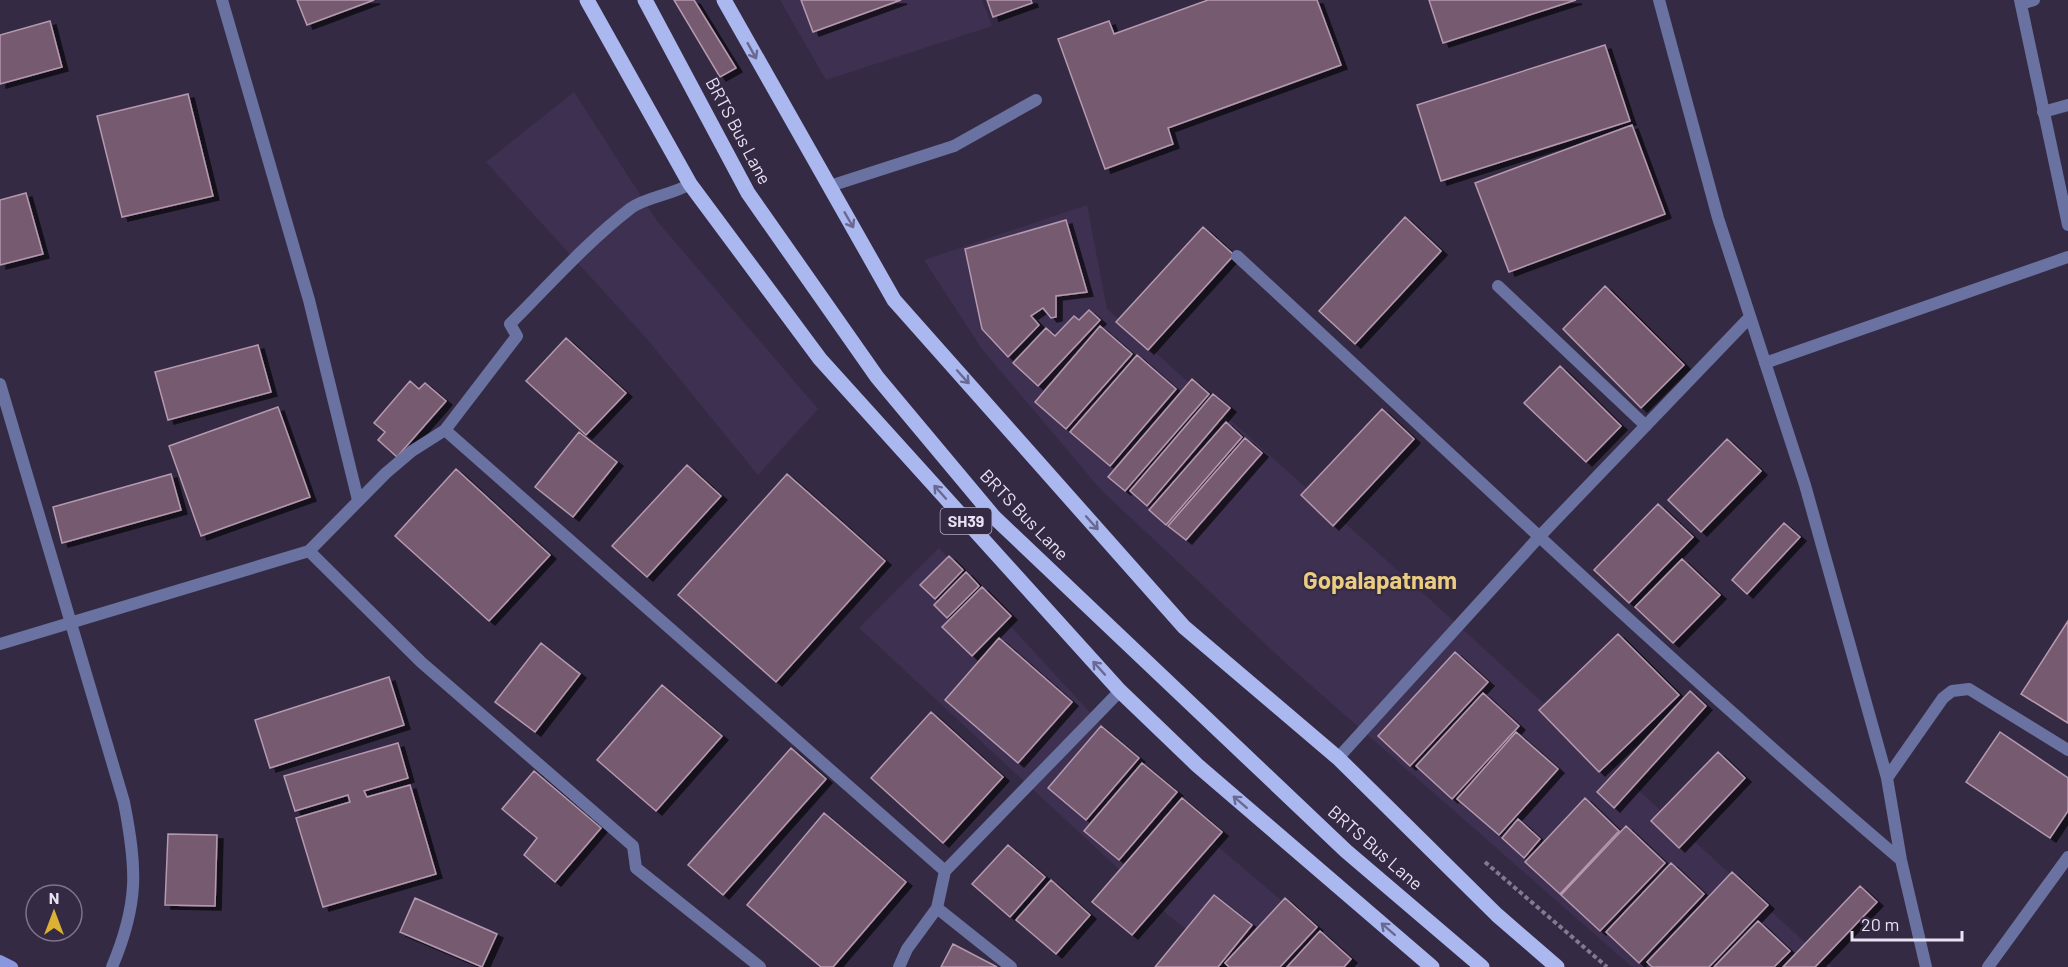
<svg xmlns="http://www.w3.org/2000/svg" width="2068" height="967" viewBox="0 0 2068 967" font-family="Barlow,sans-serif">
	<defs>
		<filter id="shadow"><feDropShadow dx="6" dy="4" stdDeviation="0" flood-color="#0009"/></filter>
	</defs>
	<rect width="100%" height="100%" fill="#352a44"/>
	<path fill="#3e3050" d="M780 0H982L992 26 826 80Z
		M574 92 657 221 818 409 758 475 647 339 486 162Z
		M1087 205 1107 309 1435 604 1832 967H1632L1289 666 1101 490 982 349 924 260Z
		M939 548 1196 828 1360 967H1235L1168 915 859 628Z"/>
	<path fill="#755a70" stroke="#b699b0" stroke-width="1.5" filter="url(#shadow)" d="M297 0H374L307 25Z
		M674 0H694L736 68 720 77Z
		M801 0H901L813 32Z
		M987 0H1031L1032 3 993 17Z
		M1208 0H1317L1341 65 1168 128 1173 144 1105 169 1058 39 1109 21 1114 34Z
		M1429 0H1576L1443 43Z
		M50 21 62 67 0 84V35Z
		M1605 45 1630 121 1441 181 1417 105Z
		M188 94 213 196 122 217 97 116Z
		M1632 125 1665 214 1509 272 1475 183Z
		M26 193 43 254 0 265V200Z
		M1405 217 1441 251 1355 344 1319 311Z
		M1066 220 1087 292 1056 296V317L1051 318 1043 308 1031 316 1039 325 1008 357 982 329 965 249Z
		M1203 227 1234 255 1148 350 1116 322Z
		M1605 286 1684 365 1641 408 1563 329Z
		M1089 310 1100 320 1038 386 1013 363 1046 328 1055 336 1074 316 1079 320Z
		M1100 326 1132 354 1066 429 1035 402Z
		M566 338 626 393 586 435 526 381Z
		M258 345 271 392 168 420 155 372Z
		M1137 355 1176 389 1110 466 1070 432Z
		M1560 366 1621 426 1586 462 1524 403Z
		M1192 379 1209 394 1125 491 1108 477Z
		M410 381 419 389 425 383 446 401 397 457 378 440 385 432 374 423Z
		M1213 394 1230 408 1147 506 1130 491Z
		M278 407 310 497 201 536 169 446Z
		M1382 409 1414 439 1333 526 1301 495Z
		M1226 422 1242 437 1166 525 1149 510Z
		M579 432 617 462 573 517 535 487Z
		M1245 438 1262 453 1186 540 1168 526Z
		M1727 439 1761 471 1701 532 1668 500Z
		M687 465 721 496 647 577 612 546Z
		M456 469 550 555 489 621 395 536Z
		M171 474 181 510 62 543 53 507Z
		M787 474 885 561 776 682 678 595Z
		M1658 504 1693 537 1629 603 1594 570Z
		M1784 523 1800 537 1747 594 1732 580Z
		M949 556 963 570 935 599 920 585Z
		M1682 559 1720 595 1673 643 1635 607Z
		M966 572 979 586 947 618 934 605Z
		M982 587 1011 616 972 656 942 627Z
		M2068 621V723L2021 694Z
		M1618 634 1679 695 1599 772 1539 710Z
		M999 638 1072 702 1018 763 945 700Z
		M541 643 580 674 535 732 495 702Z
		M1455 652 1488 682 1410 766 1378 736Z
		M389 677 404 725 270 768 255 720Z
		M662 685 722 736 656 811 597 760Z
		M1690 691 1706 706 1614 808 1597 792Z
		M1483 693 1519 726 1452 799 1416 766Z
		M931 712 1003 777 943 843 871 778Z
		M1101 726 1139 758 1086 820 1048 788Z
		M1516 732 1558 769 1499 835 1457 799Z
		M2000 732 2068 778V811L2050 838 1966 782Z
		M398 743 408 778 364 791 367 797 410 785 436 874 323 907 296 818 350 802 348 795 295 811 284 776Z
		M791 748 826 779 723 895 688 865Z
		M1718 752 1745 778 1679 848 1651 821Z
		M1142 763 1177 792 1119 860 1084 831Z
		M534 771 601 828 555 882 524 855 537 838 502 809Z
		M1182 798 1222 832 1132 935 1092 902Z
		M1585 798 1619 831 1560 894 1525 862Z
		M824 813 906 882 833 967H821L747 905Z
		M1518 819 1540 839 1524 858 1502 838Z
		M1626 826 1665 863 1600 931 1561 895Z
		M168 834 217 835 215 906 165 905Z
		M1008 845 1045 877 1010 917 972 884Z
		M1671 863 1704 894 1639 963 1606 932Z
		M1732 872 1768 905 1709 967H1652L1647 962Z
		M1051 880 1090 915 1056 954 1016 920Z
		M1860 886 1877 902 1815 967H1783Z
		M1214 895 1252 925 1218 967H1155Z
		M415 898 497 934 482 967 400 932Z
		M1285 898 1317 927 1280 967H1229L1225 963Z
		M1758 921 1790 951 1774 967H1714Z
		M1320 931 1351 959 1344 967H1287Z
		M953 944 997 967H941Z"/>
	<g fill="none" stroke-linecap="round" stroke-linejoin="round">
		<path stroke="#837a90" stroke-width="4" stroke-dasharray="4.5 3" stroke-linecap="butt" d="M1485 862 1607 967"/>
		<path stroke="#6972a0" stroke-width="12" d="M830 186 954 146
			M1988 967 2068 857"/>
		<path stroke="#6972a0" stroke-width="12" d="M954 146 1036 100"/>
		<path stroke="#6972a0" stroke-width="12" d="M222 0 309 300 358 500
			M1659 0 1718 218 1805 485 1887 778 1901 860 1926 967
			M2021 4 2034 0
			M2043 112 2068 105
			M1237 256C1457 459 1673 666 1901 860
			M1498 286 1646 426
			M1765 363 2068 257
			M0 384 124 802C137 869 139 903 112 967
			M445 430 945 871
			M309 551 421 662 633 846 636 868 760 967
			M0 644 309 551 386 473 412 451 445 430 517 336 510 324C549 285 587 242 631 208 646 197 672 195 690 184
			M1338 758 1539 537 1750 317
			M1887 778 1943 698 1952 691 1969 689 2068 750
			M937 908 1011 967
			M899 967 907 949 937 908 945 871 1120 691"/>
		<path stroke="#6972a0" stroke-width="12" d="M2020 0 2068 225"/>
		<path stroke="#8997df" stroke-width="12" d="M0 961 12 967"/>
		<path stroke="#abb7ef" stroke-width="15" d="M587 0 690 184 820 359 1120 691 1197 765 1432 967
			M645 0 748 193 877 377 994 517 1346 851 1482 967
			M724 0 894 300 1184 627 1338 758 1497 915 1557 967"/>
	</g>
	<defs><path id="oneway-shaft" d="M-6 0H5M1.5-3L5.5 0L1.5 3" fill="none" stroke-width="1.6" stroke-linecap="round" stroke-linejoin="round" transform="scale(1.5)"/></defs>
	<g stroke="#6a6991">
		<use href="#oneway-shaft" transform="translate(752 51) rotate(61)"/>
		<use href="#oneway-shaft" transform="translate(849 220) rotate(60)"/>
		<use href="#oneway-shaft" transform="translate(963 377) rotate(48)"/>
		<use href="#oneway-shaft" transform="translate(940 492) rotate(-132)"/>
		<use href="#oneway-shaft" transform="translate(1092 523) rotate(48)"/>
		<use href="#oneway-shaft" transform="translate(1099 668) rotate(-132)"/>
		<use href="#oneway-shaft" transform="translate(1240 802) rotate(-139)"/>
		<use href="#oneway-shaft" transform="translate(1388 929) rotate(-139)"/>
	</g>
	<g text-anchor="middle" stroke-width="4.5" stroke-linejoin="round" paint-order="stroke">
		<rect fill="#352a44" stroke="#b3abbe" stroke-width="1.5" x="940.5" y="508" width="51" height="26" rx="4.5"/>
		<g font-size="16" font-weight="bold" fill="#e9e2f3">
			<text x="966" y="527">SH39</text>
		</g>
		<g font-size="18" fill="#e9e2f3" stroke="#352a44">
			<text transform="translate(738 131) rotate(62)" y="6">BRTS Bus Lane</text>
			<text transform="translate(1024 515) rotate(46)" y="6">BRTS Bus Lane</text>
			<text transform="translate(1375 848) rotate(41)" y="6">BRTS Bus Lane</text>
		</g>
		<g font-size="24" font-weight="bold" fill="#ebcd82" stroke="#352a44">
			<text x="1380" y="589">Gopalapatnam</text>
		</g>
	</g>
	<g transform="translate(54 913)"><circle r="28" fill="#352a44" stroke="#7d748a" stroke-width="1.5"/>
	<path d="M0-4.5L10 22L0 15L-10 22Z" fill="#ddb133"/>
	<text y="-9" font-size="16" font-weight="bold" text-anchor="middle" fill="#e9e2f3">N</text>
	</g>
	<path d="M1852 931v9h110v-9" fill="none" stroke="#e9e2f3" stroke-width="3"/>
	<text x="1861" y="931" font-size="18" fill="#e9e2f3" stroke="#352a44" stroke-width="4.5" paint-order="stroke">20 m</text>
</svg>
